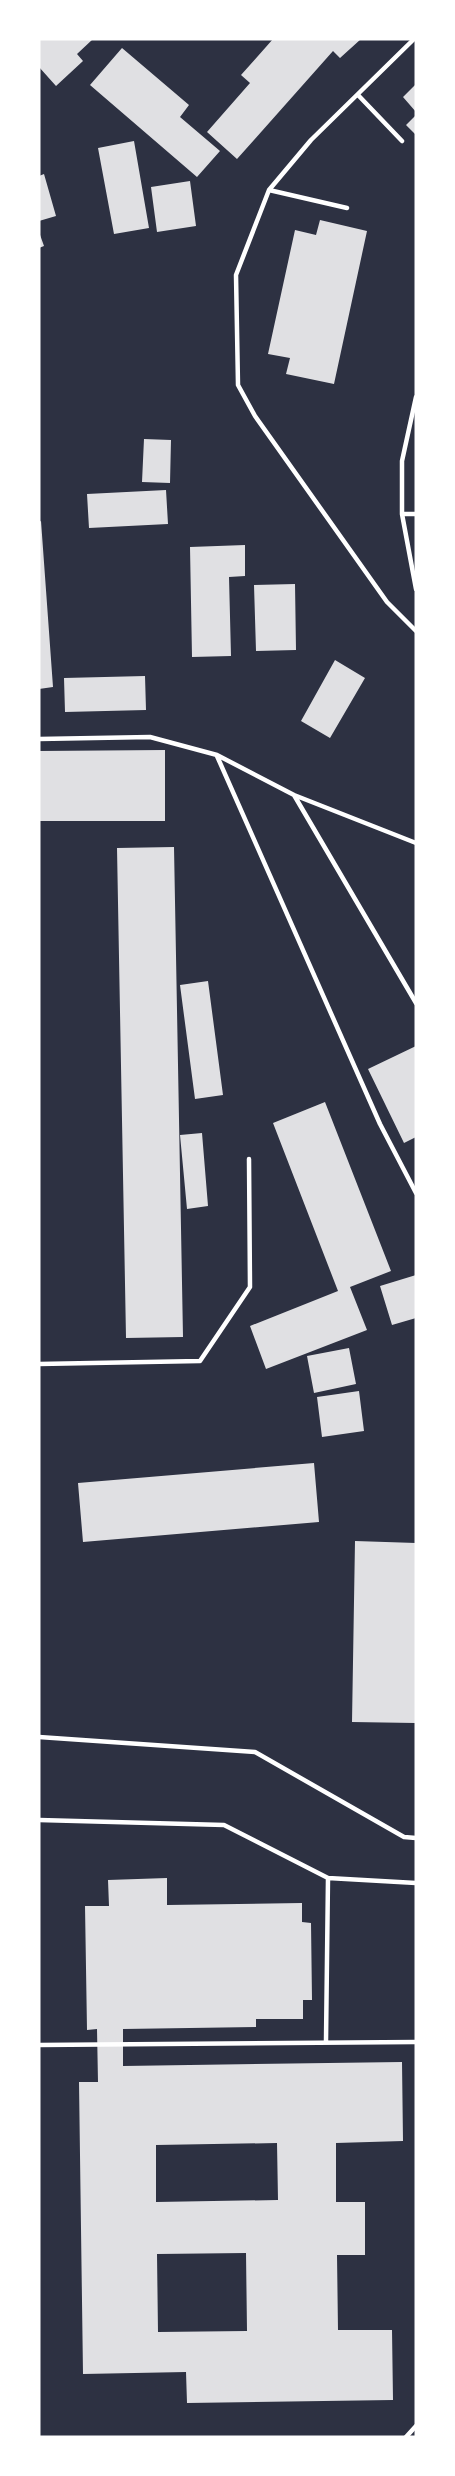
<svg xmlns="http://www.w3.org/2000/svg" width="455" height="2476" viewBox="0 0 455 2476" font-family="Overpass,sans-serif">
	<rect width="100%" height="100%" fill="#2d3142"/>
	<path fill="#e0e0e3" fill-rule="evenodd" d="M39 39H93L77 54 83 61 56 86 39 67Z
		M273 39H361L340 58 333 51 237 159 207 132 250 83 241 75Z
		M122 48 189 105 180 117 220 151 197 177 90 85Z
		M416 84V112L403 97Z
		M416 115V135L406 125Z
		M134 141 149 228 114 234 98 148Z
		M44 174 56 216 39 221V176Z
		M190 181 196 226 157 232 151 187Z
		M320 220 367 231 334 384 286 374 290 358 268 354 295 230 316 235Z
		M39 232 44 246 39 248Z
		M144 439 171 440 170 483 142 482Z
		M166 490 168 524 89 528 87 494Z
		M41 521 53 687 39 689V522Z
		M245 545V576L229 577 231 656 192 657 190 547Z
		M295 584 296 650 256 651 254 585Z
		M335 660 365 678 330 738 301 721Z
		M145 676 146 710 65 712 64 678Z
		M165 750V821H39V751Z
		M174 847 183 1337 126 1338 117 848Z
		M208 981 223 1095 195 1099 180 985Z
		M416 1046V1137L404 1143 368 1069Z
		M325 1102 391 1271 350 1287 367 1330 266 1369 250 1326 338 1291 273 1123Z
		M202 1133 208 1206 187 1209 180 1135Z
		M416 1275V1318L392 1325 380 1286Z
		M349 1348 356 1384 314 1393 307 1356Z
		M359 1391 364 1431 322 1437 317 1397Z
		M314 1463 319 1522 83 1542 78 1483Z
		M355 1541 416 1543 415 1723 352 1722Z
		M167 1878V1905L302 1903V1922L311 1923 312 2000H303V2019H256V2027L123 2029V2066L402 2062 403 2141 336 2143V2202H365V2255H337L338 2330H392L393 2400 187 2403 186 2372 83 2374 79 2082H98L97 2029 87 2030 85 1906H109L108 1880ZM277 2143 278 2200 156 2202V2145ZM246 2253 247 2331 158 2332 157 2254Z"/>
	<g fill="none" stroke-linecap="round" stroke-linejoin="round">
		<path stroke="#fff" stroke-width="4.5" d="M414 39 311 140 269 190 236 275 238 385 255 416 387 602 416 631
			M358 95 402 141
			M269 190 347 208
			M416 397 402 461V514L416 589
			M402 514H416
			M39 739 150 737 217 755 294 795 416 1003
			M217 756 380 1124 416 1193
			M294 795 416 843
			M39 1364 200 1361 250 1287 249 1159
			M39 1737 255 1752 404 1837 416 1838
			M39 1820 224 1825 328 1878 416 1883
			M326 2041 328 1878
			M39 2045 416 2042
			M406 2437 416 2426"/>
	</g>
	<rect width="455" height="2476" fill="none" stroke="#ffffff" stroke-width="81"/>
</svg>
